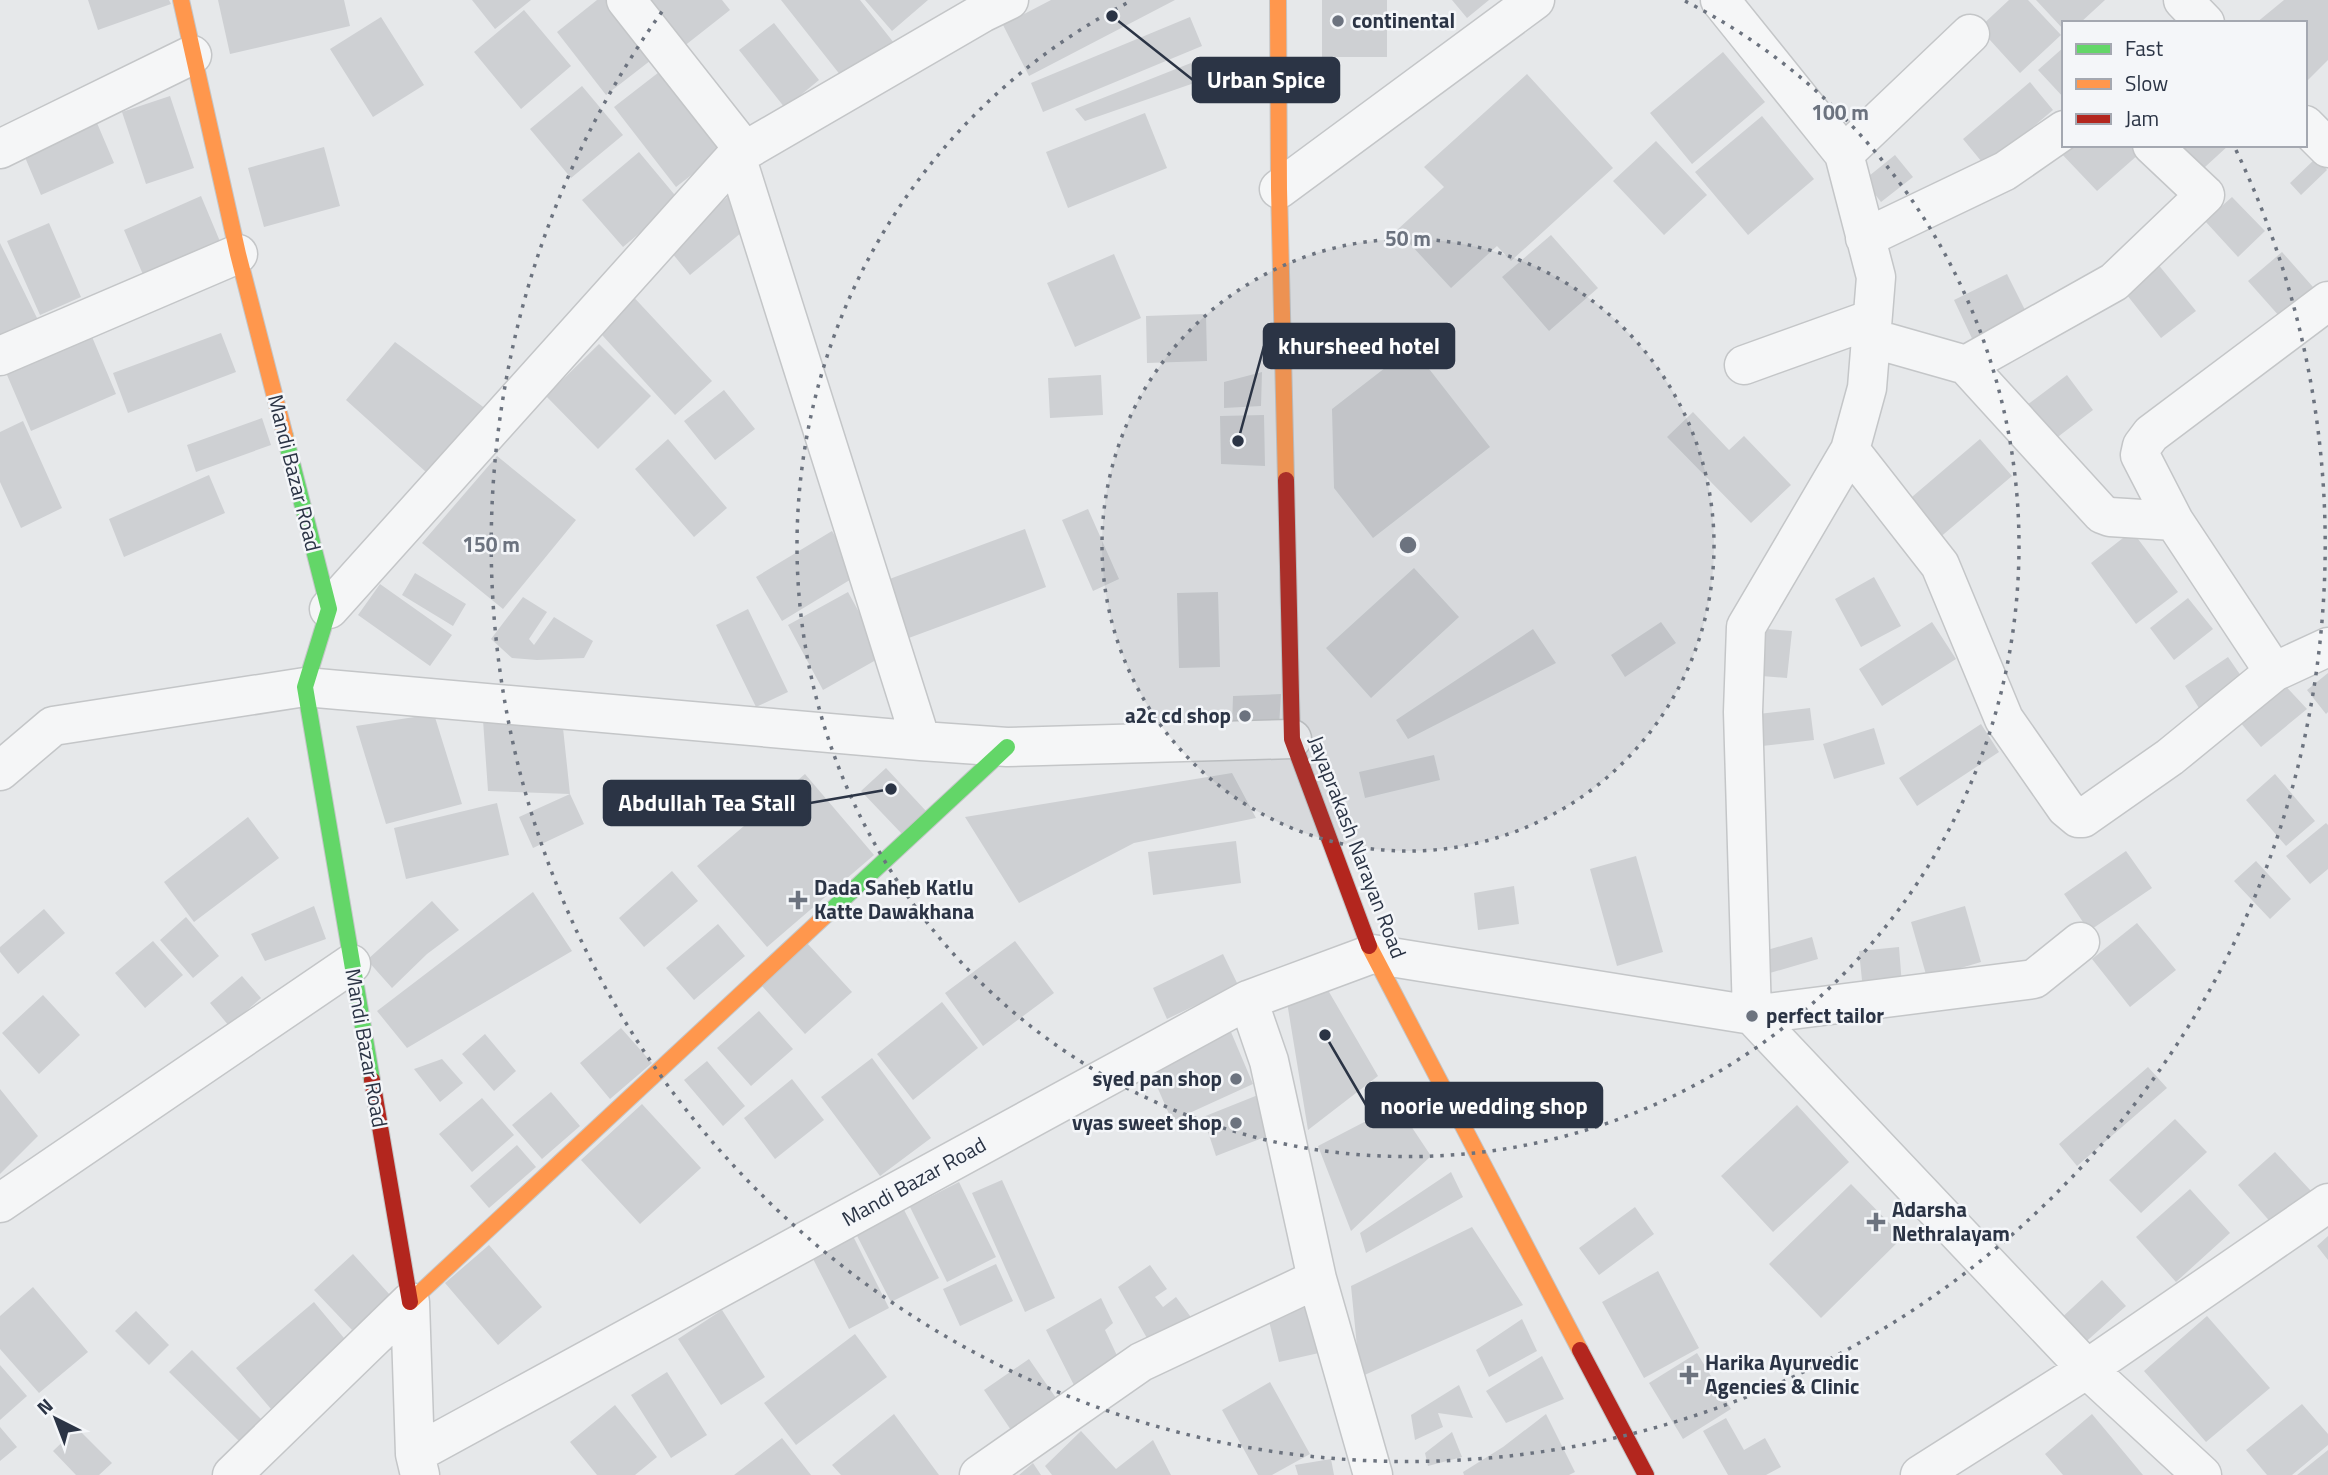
<svg xmlns="http://www.w3.org/2000/svg" width="2328" height="1475" viewBox="0 0 2328 1475" font-family="'Titillium Web',sans-serif">
	<rect width="100%" height="100%" fill="#e6e8ea"/>
	<path fill="#ced0d3" d="M88 0H169L171 4 98 30Z
		M218 0H344L350 26 230 54Z
		M472 0H531L495 29Z
		M597 0H610L655 57 606 95 557 32Z
		M646 0H722L730 10 683 47Z
		M781 0H860L894 43 845 81Z
		M865 0H928L892 31Z
		M1051 0H1175L1029 76 1003 25Z
		M1322 0H1387V57H1322Z
		M1452 0H1489L1467 18Z
		M2009 0H2028L2061 35 2020 73 1979 28Z
		M2036 0H2105L2080 23H2064V30Z
		M2284 0H2328V60L2307 81 2305 23H2256Z
		M524 10 571 66 521 109 474 52Z
		M381 17 424 85 373 117 330 49Z
		M1190 17 1202 46 1043 112 1031 83Z
		M774 23 819 80 785 108 739 50Z
		M2064 47V98L2038 70Z
		M1723 52 1765 102 1692 164 1650 113Z
		M1196 61 1200 81 1085 121 1075 109Z
		M663 69 725 149 676 187 614 107Z
		M1527 74 1613 168 1511 261 1497 246 1451 288 1397 230 1444 187 1424 167Z
		M2030 82 2053 110 1986 167 1963 139Z
		M582 86 623 135 571 178 530 129Z
		M170 96 194 168 146 184 122 112Z
		M1145 113 1167 168 1068 208 1046 152Z
		M1762 116 1814 179 1748 235 1695 172Z
		M97 123 114 163 41 195 24 155Z
		M1656 141 1707 195 1664 235 1613 181Z
		M2065 145H2131L2139 154 2097 191 2059 151Z
		M2163 145H2229L2193 178Z
		M324 147 340 206 264 227 248 168Z
		M639 152 679 200 623 247 582 200Z
		M1895 155 1913 177 1881 202 1864 180Z
		M2316 158 2327 170 2301 195 2290 183Z
		M730 195 753 223 690 275 667 247Z
		M201 196 224 251 147 284 124 230Z
		M2232 197 2265 231 2238 257 2205 221Z
		M49 223 81 297 40 315 7 241Z
		M1551 235 1598 288 1549 331 1502 277Z
		M0 243 38 320 0 339Z
		M2282 252 2313 287 2280 317 2248 281Z
		M1114 254 1141 318 1075 347 1047 283Z
		M2157 263 2196 311 2161 338 2123 290Z
		M2007 274 2030 320 1976 347 1954 300Z
		M628 291 712 381 675 415 592 324Z
		M1206 314 1207 361 1147 363 1146 316Z
		M90 332 116 394 31 431 4 368Z
		M221 333 236 372 128 413 113 373Z
		M395 342 486 409 426 472 346 400Z
		M599 344 651 396 598 449 546 396Z
		M1412 347 1490 447 1373 538 1334 488 1332 409Z
		M1262 372 1261 406 1224 408V382Z
		M1101 375 1103 415 1050 418 1048 378Z
		M2067 375 2093 410 2042 449 2015 414Z
		M724 390 755 429 715 460 684 421Z
		M1693 412 1729 450 1744 436 1791 485 1751 523 1667 437Z
		M1264 415 1265 466 1221 464 1220 416Z
		M262 418 271 445 196 472 187 445Z
		M23 421 62 508 21 528 0 482V432Z
		M668 439 727 508 694 537 635 469Z
		M1980 439 2012 476 1931 545 1899 508Z
		M497 456 576 520 503 609 422 543Z
		M209 475 225 513 124 557 109 519Z
		M1088 509 1119 579 1093 591 1062 520Z
		M1025 529 1046 587 898 642 876 584Z
		M832 531 858 575 782 621 756 577Z
		M2132 531 2178 592 2136 624 2091 563Z
		M1414 568 1459 617 1371 698 1326 648Z
		M415 573 466 604 453 626 402 595Z
		M1874 577 1901 626 1861 647 1835 599Z
		M380 584 452 635 430 666 358 615Z
		M848 592 883 656 823 690 788 625Z
		M1218 592 1220 667 1179 668 1177 593Z
		M523 597 547 612 529 639 534 645 554 617 593 641 584 658 537 660 512 658 491 639Z
		M2188 598 2213 629 2174 660 2150 628Z
		M748 609 788 692 756 707 716 625Z
		M1661 622 1676 643 1625 677 1611 655Z
		M1932 622 1956 659 1882 706 1859 669Z
		M1753 628 1792 631 1787 678 1749 675Z
		M1533 629 1556 663 1408 739 1396 720Z
		M2228 657 2248 686 2204 716 2185 686Z
		M2328 673V712L2326 714 2307 690Z
		M2281 681 2307 709 2261 747 2234 715Z
		M1281 694 1279 726 1232 727 1233 696Z
		M1810 708 1814 740 1753 747 1750 715Z
		M434 714 462 804 386 824 356 726Z
		M483 720 563 728 570 794 584 824 533 848 519 817 570 794 488 791Z
		M1981 724 1999 752 1917 806 1899 778Z
		M1874 728 1885 764 1834 779 1823 744Z
		M1434 755 1440 780 1365 798 1359 772Z
		M886 768 926 811 902 834 861 791Z
		M1232 773 1256 818 1134 843 1019 903 965 817Z
		M805 774 874 855 767 947 697 866Z
		M2275 774 2315 821 2286 846 2246 800Z
		M497 803 509 855 406 879 394 828Z
		M248 817 279 858 194 922 164 882Z
		M2326 823 2328 825V869L2310 884 2286 856Z
		M1236 841 1241 883 1153 895 1148 852Z
		M2126 851 2152 888 2089 931 2064 894Z
		M1636 856 1663 952 1617 966 1590 869Z
		M2256 861 2291 899 2270 919 2234 881Z
		M672 871 698 901 644 947 619 918Z
		M1514 886 1519 924 1478 930 1474 893Z
		M533 892 572 951 407 1048 377 1011Z
		M432 901 459 930 427 954 392 988 367 960Z
		M314 906 326 939 265 961 251 934Z
		M1965 906 1981 962 1927 978 1911 922Z
		M44 909 65 933 18 974 0 952V947Z
		M186 917 219 956 193 978 160 940Z
		M2137 923 2176 970 2130 1007 2092 959Z
		M718 924 745 956 694 1000 666 968Z
		M1812 937 1818 959 1763 975 1757 953Z
		M153 941 183 975 145 1008 115 973Z
		M1015 941 1054 993 983 1046 945 993Z
		M807 943 852 992 805 1034 761 985Z
		M1899 947 1902 985 1863 990 1859 951Z
		M1223 954 1238 985 1167 1019 1153 988Z
		M1318 973 1378 1076 1308 1130 1286 996Z
		M242 976 261 998 229 1026 210 1003Z
		M43 995 80 1035 39 1074 2 1033Z
		M942 1002 978 1048 913 1100 877 1054Z
		M759 1011 793 1049 751 1086 717 1048Z
		M1228 1025 1253 1084 1172 1121 1146 1061Z
		M621 1028 652 1063 610 1099 580 1063Z
		M485 1034 516 1071 494 1091 462 1054Z
		M872 1058 931 1138 880 1176 821 1097Z
		M442 1059 463 1083 440 1102 414 1069Z
		M707 1061 745 1106 723 1126 684 1080Z
		M2148 1067 2167 1088 2077 1166 2059 1144Z
		M792 1079 824 1120 775 1159 744 1118Z
		M0 1089 38 1136 0 1174Z
		M551 1092 580 1126 542 1159 512 1125Z
		M1258 1095 1270 1135 1216 1156 1203 1117Z
		M482 1098 514 1135 472 1172 439 1134Z
		M642 1104 701 1168 640 1224 581 1160Z
		M1397 1105 1431 1156 1351 1231 1318 1146Z
		M1797 1105 1849 1162 1773 1232 1721 1176Z
		M2175 1119 2207 1152 2141 1213 2109 1180Z
		M517 1145 536 1167 489 1208 470 1186Z
		M2275 1152 2311 1191 2273 1225 2238 1185Z
		M1451 1172 1463 1197 1366 1253 1360 1233Z
		M1002 1180 1055 1298 1025 1312 972 1193Z
		M959 1182 996 1257 947 1282 910 1207Z
		M1851 1184 1903 1237 1821 1318 1769 1264Z
		M2190 1189 2230 1233 2176 1282 2136 1237Z
		M901 1204 939 1278 891 1302 853 1228Z
		M1635 1207 1654 1234 1599 1275 1579 1248Z
		M1472 1227 1523 1305 1360 1377 1351 1286Z
		M850 1230 889 1308 849 1329 809 1251Z
		M2328 1236V1260L2317 1246Z
		M489 1245 542 1307 498 1345 445 1283Z
		M353 1254 390 1295 352 1330 314 1290Z
		M996 1264 1013 1301 960 1326 943 1289Z
		M1150 1265 1167 1289 1155 1297 1163 1307 1176 1297 1196 1324 1152 1347 1118 1287Z
		M1658 1271 1699 1348 1644 1378 1602 1302Z
		M2102 1280 2126 1306 2080 1347 2057 1322Z
		M33 1287 88 1352 39 1393 0 1349V1316Z
		M1306 1295 1319 1353 1279 1362 1265 1305Z
		M1101 1298 1113 1323 1105 1330 1121 1364 1079 1395 1046 1330Z
		M314 1302 349 1344 271 1409 236 1368Z
		M722 1310 765 1377 721 1405 678 1339Z
		M136 1311 169 1345 149 1365 115 1331Z
		M2207 1316 2270 1388 2206 1442 2144 1371Z
		M1522 1319 1537 1351 1489 1377 1476 1350Z
		M855 1334 887 1377 796 1445 764 1403Z
		M192 1350 262 1420 240 1442 169 1372Z
		M1697 1353 1731 1409 1683 1439 1649 1383Z
		M1542 1356 1564 1399 1506 1423 1486 1391Z
		M1029 1359 1063 1408 1017 1439 984 1390Z
		M0 1365 27 1396 0 1420Z
		M667 1372 707 1435 671 1458 631 1395Z
		M1270 1382 1310 1454 1272 1475H1258L1222 1410Z
		M1459 1385 1473 1418 1438 1413 1443 1427 1415 1440 1411 1415Z
		M2302 1404 2328 1434V1445L2292 1475H2267L2246 1450Z
		M615 1405 657 1457 635 1475H597L570 1442Z
		M894 1414 939 1475H841L832 1465Z
		M1546 1414 1575 1472 1569 1475H1464L1463 1472 1503 1447Z
		M2092 1414 2143 1475H2063L2045 1454Z
		M1726 1418 1744 1450 1765 1438 1781 1467 1766 1475H1728L1703 1431Z
		M0 1427 17 1447 0 1461Z
		M77 1428 112 1463 99 1475H76L53 1451Z
		M1081 1431 1116 1469 1153 1440 1171 1475H1052L1045 1466Z
		M1452 1432 1462 1457 1428 1466 1425 1453Z
		M782 1438 811 1475H734Z
		M2328 1450V1475H2297Z
		M1331 1459 1334 1475H1298L1295 1465Z
		M1033 1463 1041 1475H1019Z"/>
	<g fill="none" stroke-linecap="round" stroke-linejoin="round">
		<defs>
			<path id="street" d="M626 0 745 151
				M1720 0 1844 154 1876 277 1867 388 1850 450 1746 627 1743 712 1752 1015 2087 1369 2202 1475
				M2183 0 2205 23
				M2305 125 2328 148
				M0 149 192 55
				M1844 154 1970 34
				M1279 189 1535 0
				M1865 238 2005 171 2064 130
				M1871 338 1966 365 2114 282 2205 195 2152 145
				M0 356 238 254
				M1744 365 1872 319
				M1966 365 2102 514 2110 517 2174 521
				M1850 450 1940 565 2004 719 2066 808 2078 818H2083L2170 757 2274 672 2328 647
				M329 609 736 156
				M2274 672 2174 521 2140 455 2142 446 2151 434 2328 301
				M921 741 736 156 982 13 1009 0
				M0 771 53 726 305 687 921 741 1007 747 1292 739
				M0 1203 351 964
				M410 1302 415 1454
				M232 1475 410 1302
				M420 1475 415 1454 1248 1000
				M979 1475 1141 1362 1317 1279
				M1373 1475 1317 1279 1269 1061 1248 1000 1372 954 1752 1015 2034 979 2080 942
				M1920 1475 2087 1369 2328 1203"/>
			<path id="fast" d="M285 436 329 609 305 687 372 1080
				M825 916 1007 747"/>
			<path id="slow" d="M181 0 238 254 285 436
				M1278 0 1279 189 1286 480
				M1369 946 1580 1350
				M410 1302 825 916"/>
			<path id="jam" d="M1286 480 1292 739 1369 946
				M372 1080 410 1302
				M1580 1350 1646 1475"/>
		</defs>
		<use href="#street" stroke="#c4c6c8" stroke-width="41"/>
		<use href="#fast" stroke="#c4c6c8" stroke-width="18"/>
		<use href="#slow" stroke="#c4c6c8" stroke-width="18"/>
		<use href="#jam" stroke="#c4c6c8" stroke-width="18"/>
		<use href="#street" stroke="#f5f6f7" stroke-width="38"/>
		<use href="#fast" stroke="#63d668" stroke-width="16"/>
		<use href="#slow" stroke="#ff974d" stroke-width="16"/>
		<use href="#jam" stroke="#b3261e" stroke-width="16"/>
	</g>
	<circle cx="1408" cy="545" r="306" fill="#6c737f" fill-opacity=".12"/>
	<g fill="none" stroke="#6c737f" stroke-width="3.5" stroke-dasharray="3.5 7">
		<circle cx="1408" cy="545" r="306"/>
		<path d="M1685 1A611 611 0 1 1 1131 1"/>
		<path d="M2236 150A917 917 0 1 1 666 6"/>
	</g>
	<g fill="#6c737f" stroke="#f4f6f9" stroke-width="2.5">
		<circle cx="1338" cy="21" r="7"/>
		<circle cx="1245" cy="716" r="7"/>
		<path d="M794.5 889.5h7v7h7v7h-7v7h-7v-7h-7v-7h7z"/>
		<circle cx="1752" cy="1016" r="7"/>
		<circle cx="1236" cy="1079" r="7"/>
		<circle cx="1236" cy="1123" r="7"/>
		<path d="M1872.5 1211.5h7v7h7v7h-7v7h-7v-7h-7v-7h7z"/>
		<path d="M1685.5 1364.5h7v7h7v7h-7v7h-7v-7h-7v-7h7z"/>
	</g>
	<g text-anchor="middle" stroke-width="5" stroke-linejoin="round" paint-order="stroke">
		<g font-size="21" font-weight="bold" fill="#2b3445" stroke="#f4f6f9" text-anchor="start">
			<text x="1352" y="28">continental</text>
			<text x="1231" y="723" text-anchor="end">a2c cd shop</text>
			<text x="814" y="895">Dada Saheb Katlu<tspan x="814" dy="24">Katte Dawakhana</tspan></text>
			<text x="1766" y="1023">perfect tailor</text>
			<text x="1222" y="1086" text-anchor="end">syed pan shop</text>
			<text x="1222" y="1130" text-anchor="end">vyas sweet shop</text>
			<text x="1892" y="1217">Adarsha<tspan x="1892" dy="24">Nethralayam</tspan></text>
			<text x="1705" y="1370">Harika Ayurvedic<tspan x="1705" dy="24">Agencies &amp; Clinic</tspan></text>
		</g>
		<g font-size="21" fill="#2b3445" stroke="#f4f6f9">
			<text transform="translate(294 473) rotate(76)" y="7">Mandi Bazar Road</text>
			<text transform="translate(1357 847) rotate(69)" y="7">Jayaprakash Narayan Road</text>
			<text transform="translate(366 1048) rotate(80)" y="7">Mandi Bazar Road</text>
			<text transform="translate(914 1182) rotate(-29)" y="7">Mandi Bazar Road</text>
		</g>
	</g>
	<circle cx="1408" cy="545" r="10" fill="#6c737f" stroke="#f4f6f9" stroke-width="3.5"/>
	<g font-size="21" text-anchor="middle" font-weight="bold" fill="#6c737f" stroke="#f4f6f9" stroke-width="5" stroke-linejoin="round" paint-order="stroke">
		<text x="1840" y="120">100 m</text>
		<text x="1408" y="246">50 m</text>
		<text x="491" y="552">150 m</text>
	</g>
	<path fill="none" stroke="#2b3445" stroke-width="2.5" d="M1112 16L1193 80M1238 441L1264 346M891 789L810 803M1325 1035L1366 1105"/>
	<g fill="#2b3445" stroke="#f4f6f9" stroke-width="2.5">
		<circle cx="1112" cy="16" r="7"/>
		<circle cx="1238" cy="441" r="7"/>
		<circle cx="891" cy="789" r="7"/>
		<circle cx="1325" cy="1035" r="7"/>
	</g>
	<g fill="#2b3445" stroke="#2b3445" stroke-width="2.5">
		<rect x="1193" y="58" width="146" height="44" rx="7"/>
		<rect x="1264" y="324" width="190" height="44" rx="7"/>
		<rect x="604" y="781" width="206" height="44" rx="7"/>
		<rect x="1366" y="1083" width="236" height="44" rx="7"/>
	</g>
	<g font-size="23" text-anchor="middle" font-weight="bold" fill="#fff">
		<text x="1266" y="88">Urban Spice</text>
		<text x="1359" y="354">khursheed hotel</text>
		<text x="707" y="811">Abdullah Tea Stall</text>
		<text x="1484" y="1114">noorie wedding shop</text>
	</g>
	<rect x="2062" y="21" width="245" height="126" fill="#f4f6f9" stroke="#a4a8b1" stroke-width="2"/>
	<rect x="2076" y="44" width="35" height="10" fill="#63d668" stroke="#a4a8b1" stroke-width="2"/>
	<text x="2125" y="56" font-size="21" fill="#2b3445">Fast</text>
	<rect x="2076" y="79" width="35" height="10" fill="#ff974d" stroke="#a4a8b1" stroke-width="2"/>
	<text x="2125" y="91" font-size="21" fill="#2b3445">Slow</text>
	<rect x="2076" y="114" width="35" height="10" fill="#b3261e" stroke="#a4a8b1" stroke-width="2"/>
	<text x="2125" y="126" font-size="21" fill="#2b3445">Jam</text>
	<g transform="translate(56 1419) rotate(318)" stroke="#f4f6f9" stroke-width="5" paint-order="stroke">
	<path d="M0-5L12 26L0 18L-12 26Z" fill="#2b3445"/>
	<text y="-10" font-size="19" font-weight="bold" text-anchor="middle" fill="#2b3445">N</text>
	</g>
</svg>
